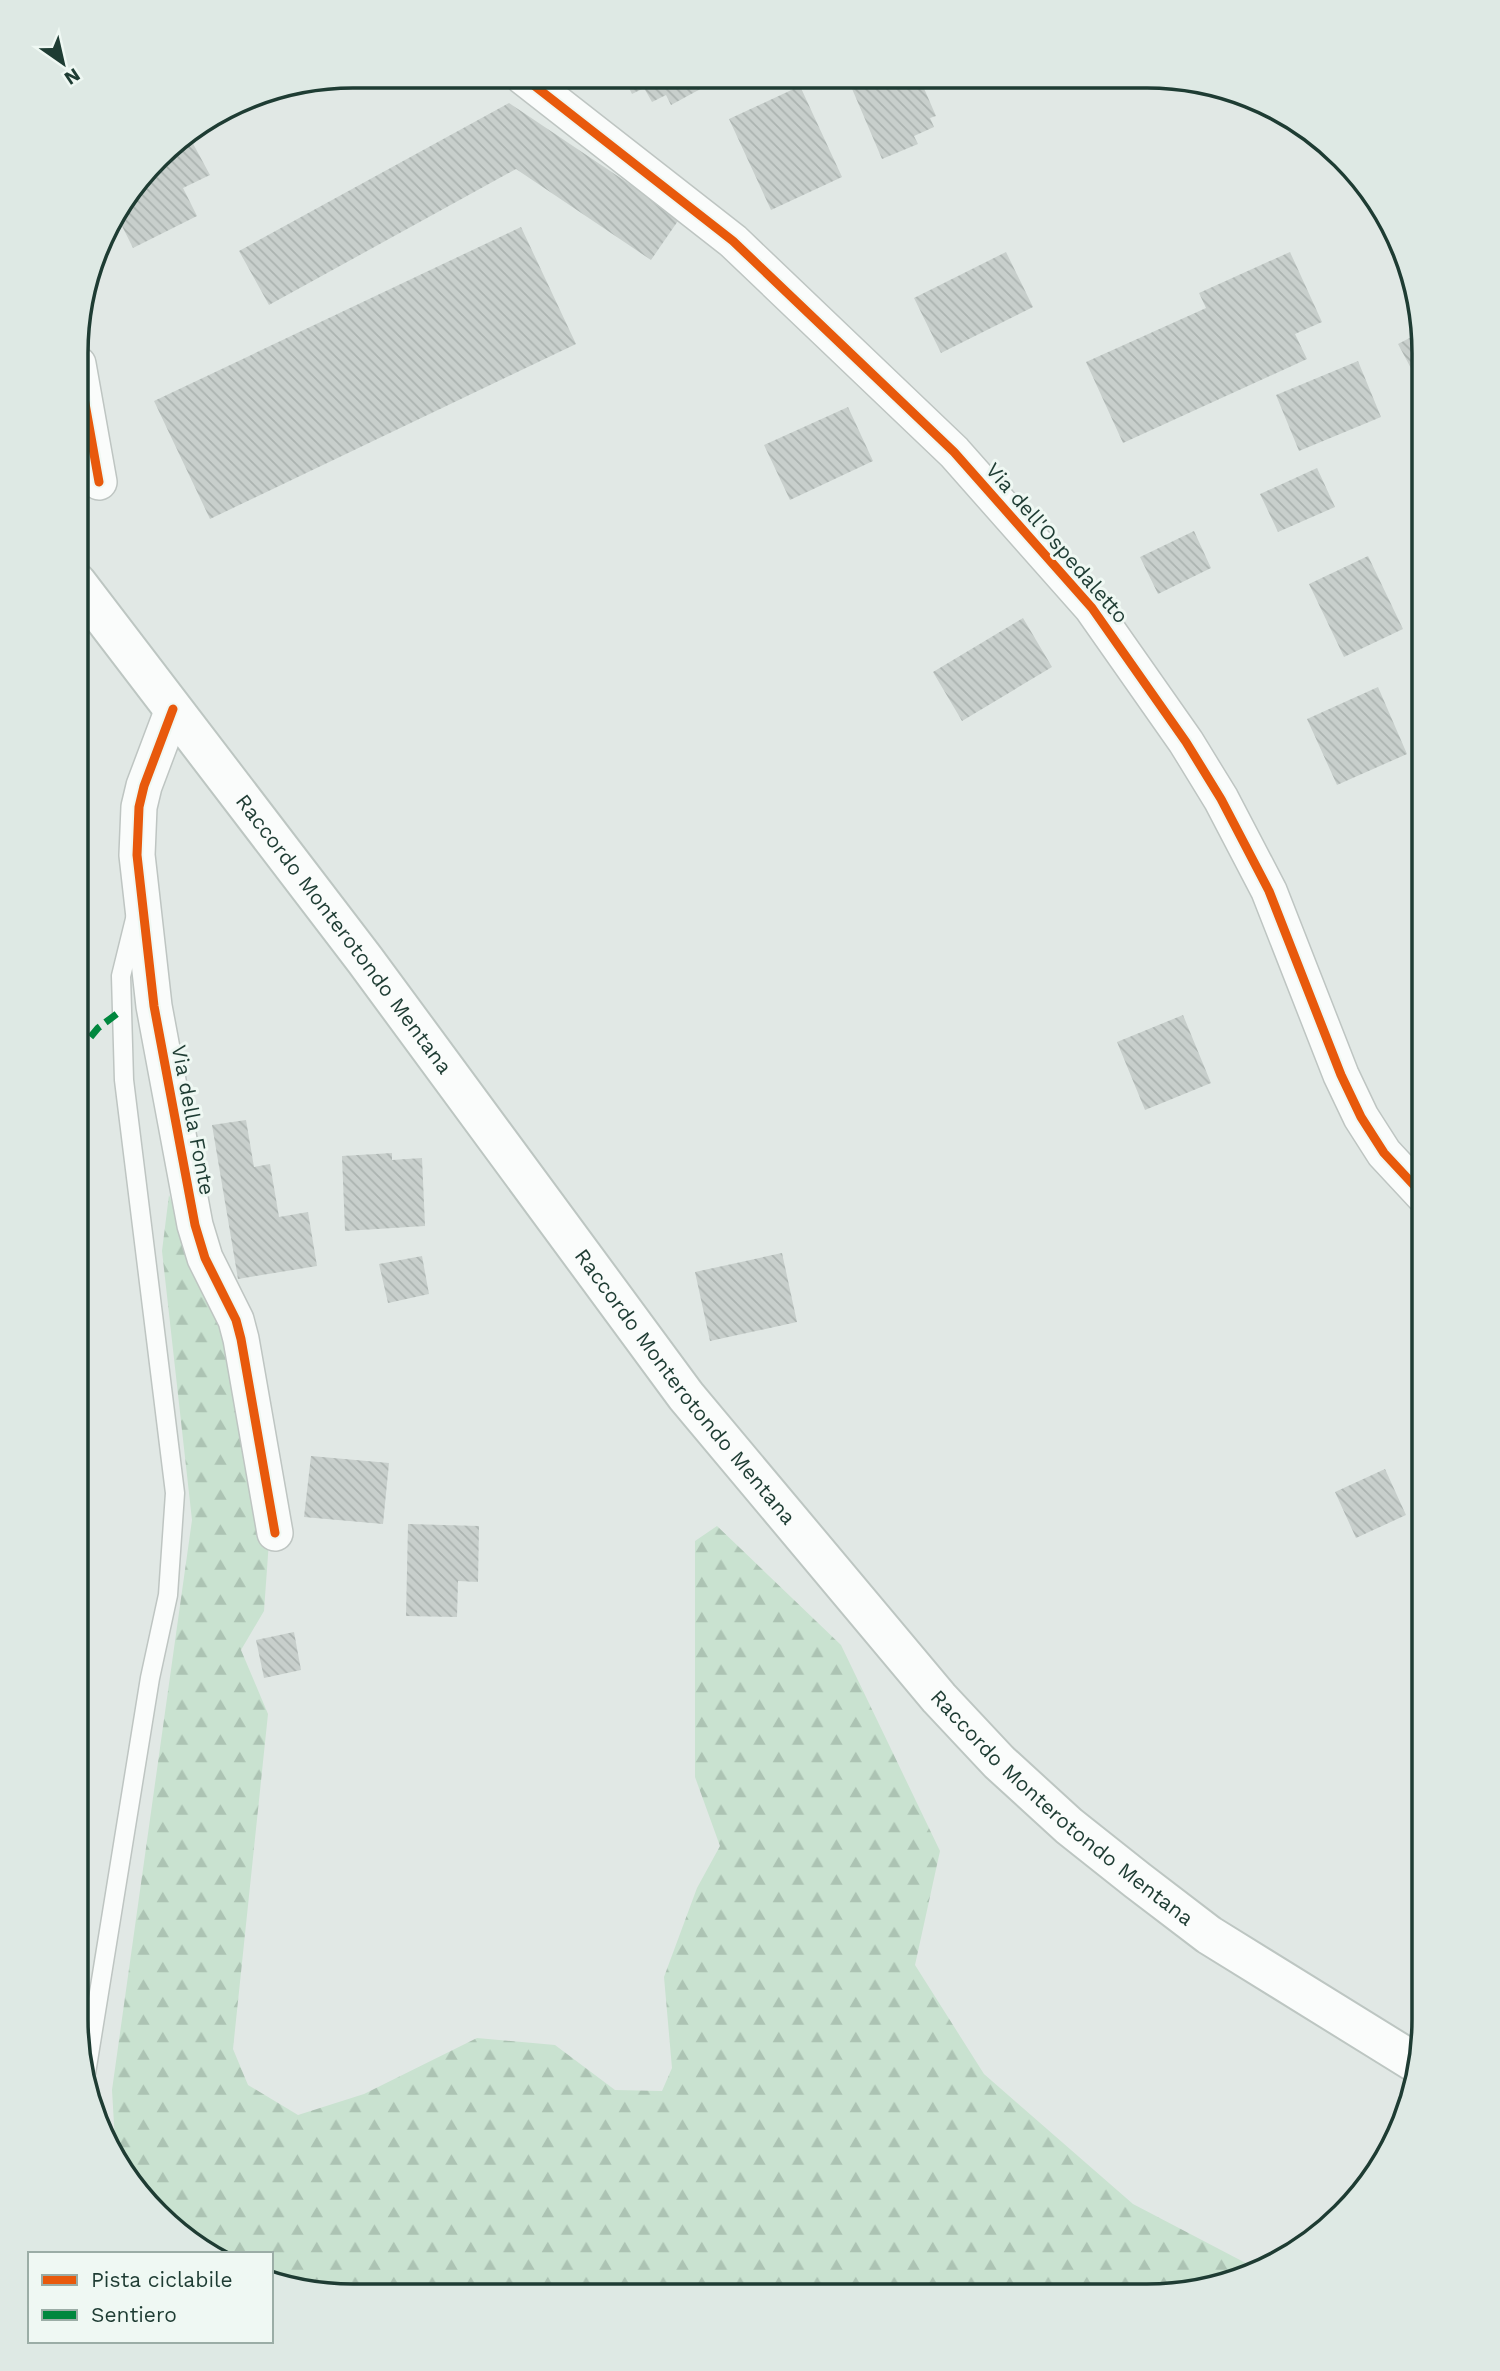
<svg xmlns="http://www.w3.org/2000/svg" width="1500" height="2371" viewBox="0 0 1500 2371" font-family="'Work Sans',sans-serif">
	<defs>
		<pattern id="forest-firs" width="22" height="20" patternUnits="userSpaceOnUse" patternTransform="scale(1.75)"><rect width="22" height="20" fill="#c9e2d0"/><path d="M5 1l3.5 6h-7zM16 11l3.5 6h-7z" fill="#acc3b3"/></pattern>
		<pattern id="building-back-hatch" width="6" height="6" patternUnits="userSpaceOnUse" patternTransform="scale(1.75)"><rect width="6" height="6" fill="#c8cfcc"/><path d="M-1 5l2 2M0 0l6 6M5-1l2 2" fill="none" stroke="#abb3b0"/></pattern>
	</defs>
	<rect width="100%" height="100%" fill="#e1e8e5"/>
	<path fill="url(#forest-firs)" d="M169 1195 222 1333 269 1541 264 1611 241 1650 268 1714 233 2049 248 2085 298 2115 364 2094 477 2038 555 2045 615 2090 662 2091 672 2068 664 1977 697 1888 720 1846 695 1777V1541L717 1526 841 1645 940 1851 915 1965 984 2074 1133 2204 1261 2271 1253 2275 1148 2296 317 2293 271 2281V2254H210L183 2238 132 2187 116 2159 112 2090 192 1520 162 1251Z"/>
	<path fill="url(#building-back-hatch)" d="M623 76H714L717 80 671 105 666 95 652 102 644 88 632 94Z
		M847 77H919L936 116 930 118 934 127 914 136 918 144 882 159Z
		M800 86 842 177 771 210 729 119Z
		M509 103 680 218 651 260 516 169 269 305 239 251Z
		M190 138 210 175 183 188 197 216 133 248 116 214 165 151Z
		M521 227 576 344 210 519 154 401Z
		M1006 252 1033 307 941 353 914 298Z
		M1290 252 1322 322 1295 334 1307 359 1123 443 1086 362 1206 308 1199 293Z
		M1421 332 1425 352V385L1421 387 1398 344Z
		M1358 361 1381 417 1299 451 1276 395Z
		M848 407 873 461 790 500 764 445Z
		M1317 468 1335 507 1278 532 1260 494Z
		M1194 531 1211 568 1158 594 1140 557Z
		M1368 556 1403 629 1344 657 1309 584Z
		M1023 618 1052 667 962 721 933 672Z
		M1378 687 1407 754 1337 785 1307 719Z
		M1183 1015 1211 1083 1145 1110 1117 1042Z
		M246 1120 254 1167 270 1164 279 1217 308 1212 317 1266 238 1279 212 1125Z
		M392 1153V1160L422 1158 425 1226 345 1231 342 1156Z
		M782 1253 797 1322 710 1341 695 1272Z
		M422 1256 429 1294 388 1303 379 1264Z
		M311 1456 389 1463 383 1524 304 1517Z
		M1385 1469 1406 1515 1356 1538 1335 1492Z
		M408 1524 479 1526 478 1582 458 1581 457 1617 406 1616Z
		M294 1632 301 1670 264 1678 256 1640Z"/>
	<g fill="none" stroke-linecap="round" stroke-linejoin="round">
		<defs>
			<path id="service" d="M86 2073 150 1678 168 1595 175 1493 124 1080 121 976 136 915"/>
			<path id="minor" d="M522 76 733 241 954 452 1092 608 1186 742 1221 799 1269 891 1341 1075 1361 1117 1384 1153 1424 1196
				M78 364 99 482
				M173 709 144 786 139 807 137 855 154 1006 195 1225 205 1258 236 1320 241 1339 275 1533"/>
			<g id="secondary">
				<path id="s1" d="M77 583 365 960 686 1396 939 1698 999 1762 1069 1826 1137 1880 1209 1935 1419 2065"/>
			</g>
		</defs>
		<use href="#service" stroke="#bec5c2" stroke-width="21"/>
		<use href="#minor" stroke="#bec5c2" stroke-width="38"/>
		<use href="#secondary" stroke="#bdc6c2" stroke-width="42"/>
		<use href="#service" stroke="#fafcfb" stroke-width="18"/>
		<use href="#minor" stroke="#fafcfb" stroke-width="35"/>
		<use href="#secondary" stroke="#fafcfb" stroke-width="38"/>
		<path stroke="#00873e" stroke-width="7" stroke-dasharray="14 7" stroke-linecap="butt" d="M77 1053 98 1028 122 1010"/>
		<defs>
			<path id="cycleway" d="M522 76 733 241 954 452 1092 608 1186 742 1221 799 1269 891 1341 1075 1361 1117 1384 1153 1424 1196
				M78 364 99 482
				M173 709 144 786 139 807 137 855 154 1006 195 1225 205 1258 236 1320 241 1339 275 1533"/>
		</defs>
		<use href="#cycleway" stroke="#eff8f3" stroke-width="13"/>
		<use href="#cycleway" stroke="#e8590c" stroke-width="9"/>
	</g>
	<g text-anchor="middle" stroke-width="6" stroke-linejoin="round" paint-order="stroke">
		<g font-size="21" fill="#1e3c33" stroke="#eff8f3">
			<text transform="translate(1057 543) rotate(49)" y="7">Via dell'Ospedaletto</text>
			<text dy="7" stroke="none"><textPath href="#s1" startOffset="441">Raccordo Monterotondo Mentana</textPath></text>
			<text transform="translate(193 1120) rotate(79)" y="7">Via della Fonte</text>
			<text dy="7" stroke="none"><textPath href="#s1" startOffset="1008">Raccordo Monterotondo Mentana</textPath></text>
			<text dy="7" stroke="none"><textPath href="#s1" startOffset="1575">Raccordo Monterotondo Mentana</textPath></text>
		</g>
	</g>
	<path d="M0 0H1500V2371H0ZM353 88H1147A265 265 0 0 1 1412 353V2019A265 265 0 0 1 1147 2284H353A265 265 0 0 1 88 2019V353A265 265 0 0 1 353 88Z" fill="#dee9e4" fill-rule="evenodd"/>
	<path fill="none" stroke="#1e3c33" stroke-width="3.5" d="M353 88H1147A265 265 0 0 1 1412 353V2019A265 265 0 0 1 1147 2284H353A265 265 0 0 1 88 2019V353A265 265 0 0 1 353 88Z"/>
	<rect x="28" y="2252" width="245" height="91" fill="#eff8f3" stroke="#9bada6" stroke-width="2"/>
	<rect x="42" y="2275" width="35" height="10" fill="#e8590c" stroke="#9bada6" stroke-width="2"/>
	<text x="91" y="2287" font-size="21" fill="#1e3c33">Pista ciclabile</text>
	<rect x="42" y="2310" width="35" height="10" fill="#00873e" stroke="#9bada6" stroke-width="2"/>
	<text x="91" y="2322" font-size="21" fill="#1e3c33">Sentiero</text>
	<g transform="translate(63 63) rotate(146)" stroke="#eff8f3" stroke-width="5" paint-order="stroke">
	<path d="M0-5L12 26L0 18L-12 26Z" fill="#1e3c33"/>
	<text y="-10" font-size="19" font-weight="bold" text-anchor="middle" fill="#1e3c33">N</text>
	</g>
</svg>
